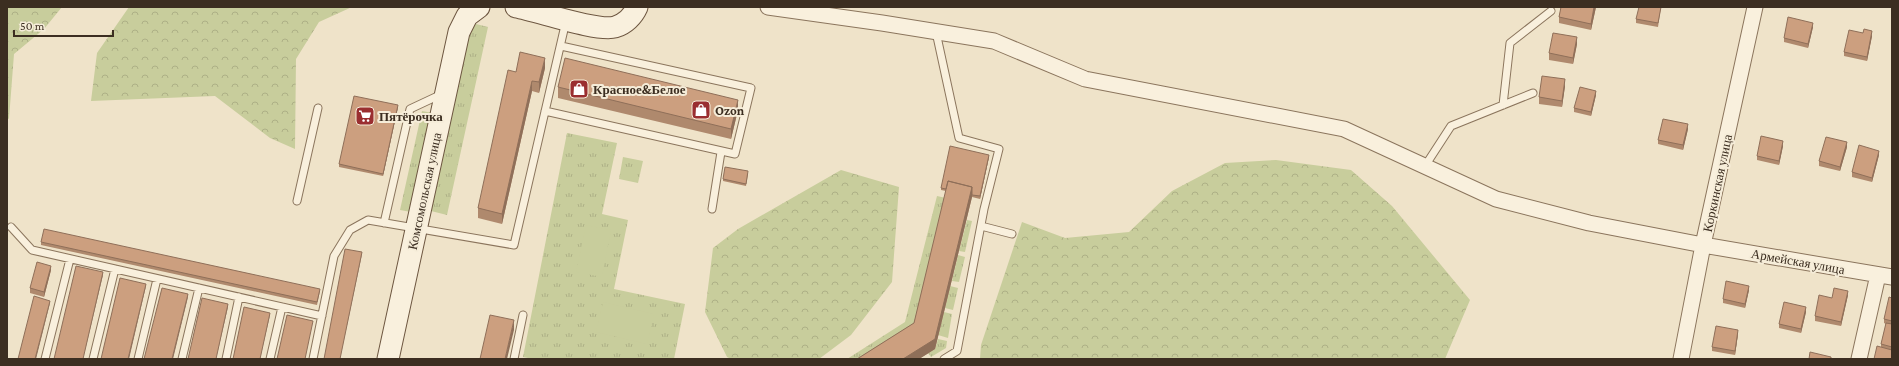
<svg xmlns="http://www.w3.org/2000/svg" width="1899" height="366" viewBox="0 0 1899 366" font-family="'Crimson Pro',serif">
	<defs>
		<pattern id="grass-tufts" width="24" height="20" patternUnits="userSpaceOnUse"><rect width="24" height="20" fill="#c8cd9c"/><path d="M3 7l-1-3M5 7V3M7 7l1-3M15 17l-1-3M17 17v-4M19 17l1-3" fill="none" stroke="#adb086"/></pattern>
		<pattern id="forest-crowns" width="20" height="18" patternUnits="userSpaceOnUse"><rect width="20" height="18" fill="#c8cd9c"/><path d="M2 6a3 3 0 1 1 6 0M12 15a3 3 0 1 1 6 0" fill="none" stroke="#adb086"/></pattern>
	</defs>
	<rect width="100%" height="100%" fill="#efe3c9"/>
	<path fill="url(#grass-tufts)" d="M468 22 488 27 447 215 427 210Z
		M422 111 433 113 411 212 400 210Z
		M567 133 617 143 602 214 628 220 614 289 685 304 674 359H533L523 357Z
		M623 157 643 161 638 183 619 179Z
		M937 196 946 198 914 334 874 359H847L905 322Z
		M967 220 972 221 965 252 959 251Z
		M958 255 965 257 959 282 952 281Z
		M950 286 958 288 953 310 945 308Z
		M944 312 952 314 948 338 938 335Z
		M938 339 947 341 946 348 931 357 928 353 935 349Z"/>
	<path fill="url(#forest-crowns)" d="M7 7H62L44 29 14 54 9 119 7 118Z
		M129 7H352L319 22 296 59 295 149 270 138 215 96 91 101 97 53Z
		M1276 160 1351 170 1392 206 1470 300 1445 359H980L981 345 1022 222 1065 238 1129 232 1172 191 1225 163Z
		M841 170 899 187 892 282 851 335 819 359H731L727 357 705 312 713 248 738 229Z"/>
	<path fill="#c8cd9c" d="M586 225 611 230 602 277 576 272Z
		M603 302 654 314 647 344 596 332Z"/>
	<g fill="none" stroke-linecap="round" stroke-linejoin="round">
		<defs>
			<path id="lane" d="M936 32 959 138 999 149 984 209 957 351 944 359
				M1503 105 1510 43 1551 11
				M545 111 735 154 751 88 561 46
				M1425 166 1451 126 1533 93
				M297 201 318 108
				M712 209 721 152
				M384 223 410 109 442 94
				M981 226 1012 234
				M11 227 32 250 322 316
				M45 359 70 259
				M93 359 115 269
				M138 359 157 279
				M182 359 199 288
				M226 359 239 297
				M270 359 282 307
				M313 359 334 256 350 230 368 220 514 245 566 21
				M514 359 523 315"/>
			<path id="street" d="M768 7 882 23 994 41 1085 79 1344 129 1496 199 1589 223 1703 245 1892 277
				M1681 359 1703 245 1755 7
				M1859 359 1878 275"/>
			<path id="secondary" d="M516 7C538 11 597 32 615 27 625 24 633 16 637 7
				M388 359 459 32 467 16 479 7"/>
		</defs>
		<use href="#lane" stroke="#8b755d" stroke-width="9"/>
		<use href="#street" stroke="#8b755d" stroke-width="17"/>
		<use href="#secondary" stroke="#6d5640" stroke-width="23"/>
		<use href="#lane" stroke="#f9f0dd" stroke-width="7"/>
		<use href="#street" stroke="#f9f0dd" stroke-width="15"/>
		<use href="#secondary" stroke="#f9f0dd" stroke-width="21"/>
	</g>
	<path fill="#af896d" d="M1561 7H1596L1591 30 1559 23V17Z
		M1661 7 1658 27 1636 23V19Z
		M1813 27 1808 48 1784 42V38Z
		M1872 36 1867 61 1844 56V52Z
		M1577 44 1573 64 1549 60V53Z
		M545 68 539 93 532 91 502 224 478 218V208L516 72Z
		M1565 86 1562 107 1539 104V97Z
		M558 87 738 110 731 139 558 98Z
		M1596 95 1591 116 1574 112V108Z
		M398 107 383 176 339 167V164Z
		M1688 129 1683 150 1658 144V140Z
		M1783 146 1779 165 1757 160V156Z
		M1847 147 1840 171 1819 166V161Z
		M1879 155 1872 182 1852 177V172Z
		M989 157 980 199 972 197 935 349 919 359H857L914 323 946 191 941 190V188Z
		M748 174 746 186 723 181V179Z
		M41 242 320 291 317 305 41 245Z
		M51 270 44 297 30 293V288Z
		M1749 290 1745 308 1723 303V299Z
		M1848 295 1841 326 1815 321V316Z
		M1892 298V359L1881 347V344L1886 324 1884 323V319Z
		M1806 312 1801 333 1779 328V324Z
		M1738 334 1735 355 1712 351V347Z"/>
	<path fill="#8f6f59" d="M1594 7H1596L1591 30V24Z
		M1813 23V27L1808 48V44Z
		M1872 31V36L1867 61V57Z
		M1577 37V44L1573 64V58Z
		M545 58V68L539 93V82Z
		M1565 79V86L1562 107V101Z
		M532 81V91L502 224V214Z
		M1596 91V95L1591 116V112Z
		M738 100V110L731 139V129Z
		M398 105V107L383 176V174Z
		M1688 124V129L1683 150V145Z
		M1783 141V146L1779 165V161Z
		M1847 142V147L1840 171V167Z
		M1879 151V155L1872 182V178Z
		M989 155V157L980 199V196Z
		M972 187V197L935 349 919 359H903Z
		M362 252V254L340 359Z
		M51 266V270L44 297V292Z
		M103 272V275L83 359Z
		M146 284V286L129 359H128Z
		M1749 286V290L1745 308V304Z
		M1848 291V295L1841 326V322Z
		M188 294V297L173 359H172Z
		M50 301V303L36 359H35Z
		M228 304V307L216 359Z
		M1806 307V312L1801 333V329Z
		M270 313V315L260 359Z
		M514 320V330L507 359H505Z
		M1738 330V334L1735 355V351Z"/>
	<path fill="#cc9f7f" stroke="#8f6f59" d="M1561 7H1594L1591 24 1559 17Z
		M1639 7H1661L1658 23 1636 19Z
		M1788 17 1813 23 1808 44 1784 38Z
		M1864 29 1872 31 1867 57 1844 52 1849 30 1863 33Z
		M1553 33 1577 37 1573 58 1549 53Z
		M520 52 545 58 539 82 532 81 502 214 478 208 508 70 516 72Z
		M565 58 738 100 731 129 558 87Z
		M1542 76 1565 79 1562 101 1539 97Z
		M1580 87 1596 91 1591 112 1574 108Z
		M354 96 398 105 383 174 339 164Z
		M1663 119 1688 124 1683 145 1658 140Z
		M1761 136 1783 141 1779 161 1757 156Z
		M1826 137 1847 142 1840 167 1819 161Z
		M1859 145 1879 151 1872 178 1852 172Z
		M950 146 989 155 980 196 972 195V187L948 181 946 189 941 188Z
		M725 167 748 171 746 184 723 179Z
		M948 181 972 187 935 339 903 359H857L914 323Z
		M44 229 320 289 317 302 41 242Z
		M345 249 362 252 340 359H324Z
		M37 262 51 266 44 292 30 288Z
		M76 266 103 272 83 359H54Z
		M120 278 146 284 128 359H101Z
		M1726 281 1749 286 1745 304 1723 299Z
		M162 288 188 294 172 359H144Z
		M1834 288 1848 291 1841 322 1815 316 1819 295 1832 298Z
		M34 296 50 301 35 359H18Z
		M1889 297 1892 298V321L1884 319Z
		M202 298 228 304 216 359H188Z
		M1784 302 1806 307 1801 329 1779 324Z
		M244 307 270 313 260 359H233Z
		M287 315 313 321 305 359H277Z
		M490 315 514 320 505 359H480Z
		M1886 323 1892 324V347L1881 344Z
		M1716 326 1738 330 1735 351 1712 347Z
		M1877 346 1892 350V359H1874Z
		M1810 352 1831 357V359H1809Z"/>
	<defs>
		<symbol id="shop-square" viewBox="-11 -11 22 22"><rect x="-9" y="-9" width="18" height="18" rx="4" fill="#9a2e30" stroke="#f6edd9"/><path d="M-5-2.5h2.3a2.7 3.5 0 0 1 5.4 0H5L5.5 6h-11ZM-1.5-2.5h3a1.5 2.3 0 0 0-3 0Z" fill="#fff"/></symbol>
		<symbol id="supermarket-square" viewBox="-11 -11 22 22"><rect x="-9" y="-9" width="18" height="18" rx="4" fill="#9a2e30" stroke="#f6edd9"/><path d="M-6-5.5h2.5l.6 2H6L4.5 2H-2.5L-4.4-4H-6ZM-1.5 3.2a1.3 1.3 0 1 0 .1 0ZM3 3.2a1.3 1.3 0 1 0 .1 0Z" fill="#fff"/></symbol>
	</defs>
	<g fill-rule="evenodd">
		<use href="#shop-square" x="568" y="78" width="22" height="22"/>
		<use href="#shop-square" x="690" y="99" width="22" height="22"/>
		<use href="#supermarket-square" x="354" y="105" width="22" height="22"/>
	</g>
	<g text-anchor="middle" stroke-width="4" stroke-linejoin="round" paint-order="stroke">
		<g font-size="13" font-weight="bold" fill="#3c2e21" stroke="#f6edd9" text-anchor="start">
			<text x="593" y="94">Красное&amp;Белое</text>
			<text x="715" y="115">Ozon</text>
			<text x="379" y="121">Пятёрочка</text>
		</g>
		<g font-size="13" fill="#3c2e21" stroke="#f6edd9">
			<text transform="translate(1717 183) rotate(-78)" y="5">Коркинская улица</text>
			<text transform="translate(424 191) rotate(-78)" y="5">Комсомольская улица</text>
			<text transform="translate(1798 261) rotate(10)" y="5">Армейская улица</text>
		</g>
	</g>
	<rect width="1899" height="366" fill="none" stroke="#3c2e21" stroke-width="16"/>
	<path d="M14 30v6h99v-6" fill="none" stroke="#3c2e21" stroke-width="2"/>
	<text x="20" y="30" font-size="12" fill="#3c2e21" stroke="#f6edd9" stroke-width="3" paint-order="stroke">50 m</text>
</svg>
